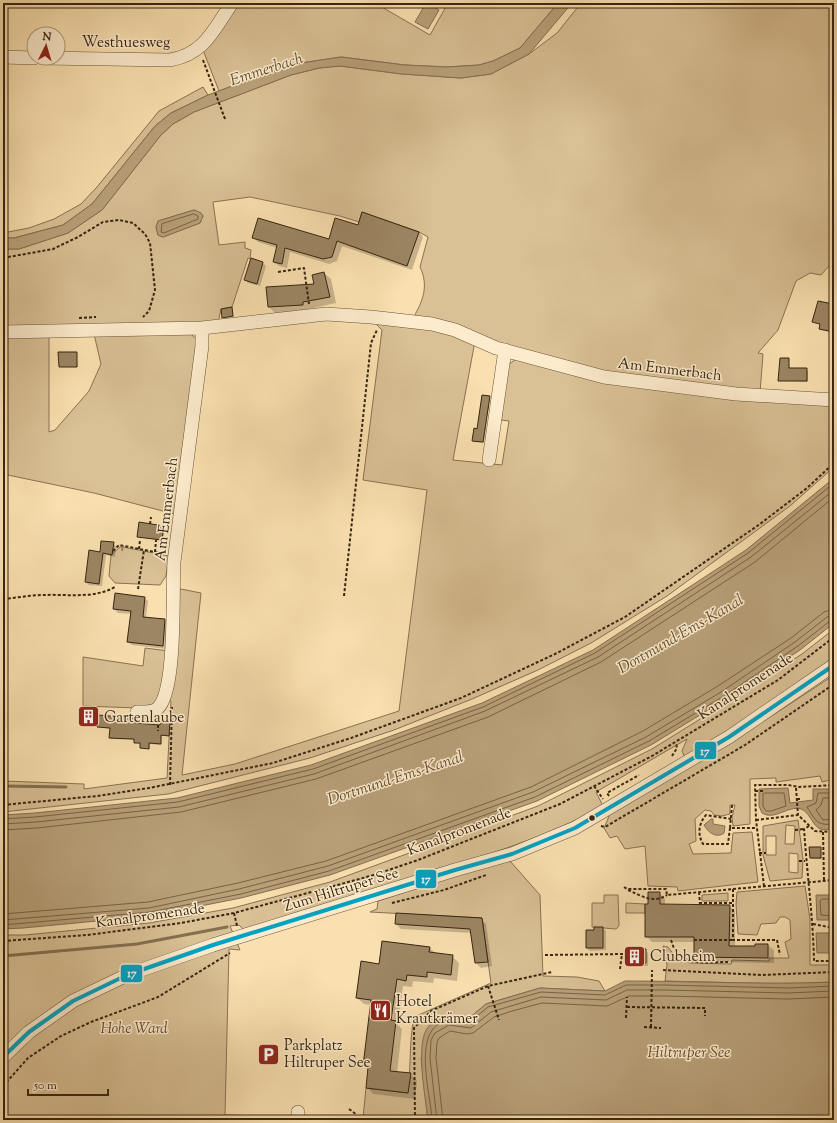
<svg xmlns="http://www.w3.org/2000/svg" width="837" height="1123" viewBox="0 0 837 1123" font-family="'Sorts Mill Goudy',serif">
	<rect width="100%" height="100%" fill="#fae0b0"/>
	<filter id="stains"><feTurbulence type="fractalNoise" baseFrequency=".005" numOctaves="4"/><feColorMatrix values="0 0 0 0 .2 0 0 0 0 .09 0 0 0 0 .02 0 0 0 .5 -.17"/></filter>
	<radialGradient id="worn" r=".72"><stop offset=".6" stop-color="#630" stop-opacity="0"/><stop offset="1" stop-color="#630" stop-opacity=".3"/></radialGradient>
	<path fill="#d9c095" stroke="#887252" fill-rule="evenodd" d="M237 3H375L430 35 448 3H558L520 48 493 61 479 65 447 67 405 65 341 57 288 65 219 91 203 50Z
		M581 3H834V267L829 266 821 275 810 273 796 281 778 330 758 353 763 354 760 393 732 392 731 395 834 401V467L790 506 667 596 591 643 538 670 472 699 394 730 310 758 168 794 3 812V781L84 784V789L167 778 171 701 167 700C177 670 178 620 176 588L201 593 182 775 235 764 399 711 427 490 363 480 382 330 372 320C409 323 442 326 475 341L453 460 502 465 509 421 501 420 508 365 516 359 621 385 605 372 485 339 458 328 413 318C423 301 429 286 420 267L428 237 419 232 362 212 359 222 340 216 250 197 213 202 219 245 245 242V248L251 250 250 259 248 258 232 307 221 309 218 323 3 328V249H19L68 233 102 210 161 135 173 124 194 112 291 75 319 68 340 66 402 74 461 78 491 74 529 54 557 33ZM194 210 201 213 203 216 200 223 163 237 158 235 156 227 158 221Z
		M203 87 208 95 171 113 155 126 92 204 63 225 14 238H3V233L29 228 54 219 81 204 97 187 159 111Z
		M187 331 199 341 178 515 94 493 3 474V335L49 334V432L55 430 89 391 101 364 94 334Z
		M120 547H122V551L123 547 169 556 166 576 160 585 115 583 109 576 111 555Z
		M834 629V661L727 734 685 758 682 751 687 739 596 792 603 806C548 837 487 855 427 873 366 892 305 911 244 930L239 925 230 926 240 950 229 949 225 1115 363 1118 366 1088 408 1093C411 1067 409 1042 414 1017L491 983 482 918 370 912 377 909 378 901 457 875 510 861 540 895 543 976 577 977 599 981 605 991 540 988 486 1004 468 1019 447 1016 421 1058 428 1120H3V935H25L149 923 233 908 330 882 538 806 652 749 726 703 802 654Z
		M145 648 169 651 166 682 156 704 137 708 83 706V657L143 666Z
		M834 675V779L822 782 820 776 776 782V778L750 779V824L733 826 732 817 735 805H730V814L722 816 714 815 711 811 705 810 695 819 696 841 689 844 693 854 731 853 733 833 752 832 758 882 678 891 677 887 648 886 645 846 625 849 617 836 610 838 604 828 610 814 738 738Z
		M798 820 803 859 802 878 770 881 763 855V826ZM786 825 795 826 794 844H785ZM766 836H776V855H766ZM789 853 798 854V873L789 872Z
		M805 886 810 919V965H834V982L788 984 665 981 667 965 663 946 668 947 677 959 690 963 731 964 732 960 769 961V958H789L785 942 791 939 790 920 785 917H780L776 923 761 924 757 935 738 934 736 904 737 892Z
		M728 893V901H702V895Z
		M604 895H618L619 926 616 929 592 927V903H604Z
		M626 903 645 904V913H626Z"/>
	<path fill="#b8a079" stroke="#846f4f" d="M426 3 439 10 428 29 415 22Z
		M558 3H572L529 54 491 74 461 78 402 74 340 66 319 68 291 75 194 112 173 124 161 135 102 210 68 233 19 249H3V238H14L63 225 92 204 155 126 171 113 208 95 288 65 341 57 405 65 447 67 479 65 493 61 520 48Z
		M194 210 201 213 203 216 200 223 163 237 158 235 156 227 158 221Z
		M834 478V623L800 650 726 699 651 745 537 801 330 875 241 898 150 916 23 928 3 929V815L35 813 177 798 311 765 482 703 593 650 746 550Z
		M788 788 790 803 813 800V789H834L833 828C812 836 814 814 801 809 788 805 775 821 762 813L759 806V789Z
		M711 819H713V824L725 826 724 833C716 839 708 832 704 825Z
		M816 895H834V920H817Z
		M816 933H834V953H817Z
		M625 981C695 981 764 985 834 982V1120H428C426 1100 414 1041 429 1026 433 1022 442 1019 447 1016L468 1019 486 1004 540 988 605 991Z"/>
	<path fill="#0003" d="M419 232 423 237 412 270 342 246 337 261 329 264 290 252 287 268 279 266 274 262 277 248 258 242 253 237 329 241Z
		M263 263 266 266 260 286 248 283 245 280Z
		M324 273 331 279 336 303 309 309V311L275 313 269 307 315 285Z
		M819 302 834 306 832 317 834 318V333L821 330V324L814 322Z
		M232 308 234 317 224 318 223 317Z
		M76 353 78 367H61Z
		M788 359 790 369 808 371V382L779 380Z
		M490 397 484 443 474 442 473 440Z
		M164 527 163 541 138 537Z
		M113 543 116 546 115 557 106 555 102 586 89 585 86 582 101 553Z
		M144 598 148 601 146 618 165 620 168 624 166 649 132 645 128 642 132 614 118 613 114 609Z
		M95 708V721H87L86 720Z
		M134 720 136 724 161 726 170 723V736H162L161 745 150 744V749H142L141 744 136 743 135 740 111 739V729L98 727Z
		M820 848 822 859H812L810 857Z
		M659 893 665 899V905L729 906 735 911V947H756L768 945 774 950V963L701 962 695 956V942H652L646 936 649 905Z
		M481 919 486 924 492 966 481 968 476 963 472 933 401 929 396 924Z
		M603 928 606 931V950L590 951 587 948 595 930Z
		M430 948 436 954 452 956 459 963 457 981 434 978 433 983 413 981 412 987 403 986 398 1025 402 1029 397 1073 410 1074 417 1081 415 1099 373 1094 367 1087 369 1071 364 1066 371 1005 364 1004 357 998 380 965Z
		M645 950 648 953V966H629L626 963Z"/>
	<g fill="none" stroke-linecap="round" stroke-linejoin="round">
		<path stroke="#786244" stroke-width="1" d="M194 214 198 216V219L164 233 161 232 162 224Z
			M765 793H784L786 806 771 811H766L763 806V794Z
			M834 793H818L816 803 807 807C816 821 817 826 834 824
			M834 798H823L821 805 816 810 823 820 834 819
			M3 819 35 817 178 802 313 769 483 707 595 653 748 553 834 483
			M3 824 36 822 179 807 314 774 485 711 598 657 751 557 834 490
			M3 830 37 828 181 812 316 779 488 717 601 662 755 562 834 497
			M834 899H822L820 901 821 915 834 916
			M3 914 148 902 238 883 326 861 531 787 643 731 718 686 791 638 824 612 834 609
			M3 920 149 908 239 889 328 866 533 792 646 737 721 692 795 642 827 617 834 615
			M3 925 150 912 241 894 329 871 535 797 649 741 724 696 798 646 830 621 834 620
			M432 1120C431 1093 410 1028 448 1020 454 1019 463 1023 469 1023L488 1007 541 992 605 995 626 985H665L788 988 834 986
			M437 1120 430 1058 431 1040 435 1033 449 1025 471 1028 491 1012 541 997 606 1000 627 990H665L788 993 834 991
			M443 1120 436 1058 437 1042 439 1038 450 1031 467 1034 473 1033 494 1017 512 1011 542 1003 607 1006 629 996H665L788 999 834 997"/>
		<path stroke="#846f4f" stroke-width="3" d="M3 786 66 787
			M3 956 137 944 227 927"/>
	</g>
	<path fill="#9c8663" stroke="#37250f" d="M362 212 419 232 407 266 337 241 332 257 323 259 285 248 282 264 273 262 277 245 252 238 258 218 329 239 335 218 358 225Z
		M251 258 263 262 257 284 244 280Z
		M324 272 330 297 303 302V305L268 307 266 287 314 284 312 275Z
		M818 301 833 304 831 316 834 317V332L819 329 820 324 812 322Z
		M232 307 233 316 222 318 221 309Z
		M58 352H77V367H59Z
		M780 358H789V368H807V381H778Z
		M482 395 490 396 483 442 472 441 474 428 477 429Z
		M139 522 164 526 162 540 137 537Z
		M101 541 114 542 112 555 103 553 99 584 85 582 89 550 100 552Z
		M115 593 145 597 143 617 165 619 163 646 127 642 131 611 113 609Z
		M86 707H95L94 720H85Z
		M98 715 132 718 135 720V723L160 725 161 721 170 722 169 736 161 735V744L149 743V749L140 748V743H134V739L109 738 110 728 97 727Z
		M809 847H821V858H810Z
		M648 892H660V904L730 905 729 946H755V944H768V958L694 957V937H645V904H648Z
		M396 913 482 918 488 962 475 963 470 929 395 924Z
		M594 927H603V948H586V930H594Z
		M382 941 430 947 429 952 453 955 451 975 427 972V977L407 975 406 981 397 979 391 1020 396 1021 390 1071 411 1073 408 1093 366 1088 368 1067 363 1066 371 1000 356 998 361 961 379 964Z
		M625 949H646V963H625Z"/>
	<g fill="none" stroke-linecap="round" stroke-linejoin="round">
		<defs>
			<path id="minor" d="M3 57 34 58
				M42 58 170 60C205 54 214 29 232 3
				M3 332 202 328 326 314 371 317 432 324 455 330 496 348 604 377 736 394 834 400
				M489 460 505 350
				M137 712C144 712 153 713 158 708 177 689 172 591 174 562L202 346V328
				M3 1057 29 1032 73 1001 127 975 213 945 455 870 512 854 575 828 729 737 834 665
				M298 1112V1115"/>
		</defs>
		<use href="#minor" stroke="#685437" stroke-width="14"/>
		<path stroke="#37250f" stroke-width="2" stroke-dasharray="3 2" stroke-linecap="butt" d="M203 60 225 119
			M3 258 53 249 78 237 103 222 119 220 133 223 145 234 150 243 155 290 149 311 143 317
			M278 272 304 268 309 304
			M79 318 96 317
			M150 524 151 517
			M139 549 140 540
			M113 551 119 545 165 554
			M155 552 156 540
			M138 589 144 550
			M344 596 371 343 377 330
			M3 599C16 598 30 595 44 595 67 594 94 599 115 587
			M115 716V711
			M158 720V731
			M672 756 677 748 676 743
			M170 785 172 706
			M594 786 603 799
			M796 788 798 815
			M755 791H763
			M609 796 607 793 639 775
			M797 799H802
			M3 805 97 796 149 788 273 763 351 738 461 698 555 654 625 617 760 524 807 488 834 463
			M732 805 730 828H757
			M756 820 798 815 815 831 833 832
			M601 826 605 827 745 745 834 684
			M809 826 804 829C807 873 813 917 814 961H834
			M730 828 728 844H703C697 834 699 823 706 815L731 819
			M795 830 804 829
			M834 830V857
			M823 832 824 880
			M759 853H766
			M799 861H805
			M764 886 756 820 755 785H788L799 787 834 785
			M624 887 627 889H666L667 895 834 880
			M733 889V940H777L780 955
			M628 890C642 896 653 904 667 895
			M699 892 700 904
			M392 903 444 890 486 875
			M699 903H733
			M234 913 237 926
			M813 924 834 928
			M671 940C673 945 674 951 678 954 689 966 714 962 728 962
			M694 940H733
			M3 941 87 935 181 923 234 913 374 875 418 860 560 804 652 756 778 680 834 637
			M545 955 624 954
			M620 969 622 954
			M663 970 762 975 834 972
			M488 986 499 1020
			M627 1007 705 1008V1016
			M626 1018 627 997
			M644 1027 661 1028
			M651 1027 652 970
			M3 1086 28 1058 61 1036 91 1022 158 997 230 953
			M349 1109 357 1115V1120
			M415 1120 414 1028 431 1011 488 986 552 972"/>
		<use href="#minor" stroke="#fcebcc" stroke-width="13"/>
		<defs>
			<path id="bus-1" d="M3 1057 29 1032 73 1001 127 975 213 945 455 870 512 854 575 828 729 737 834 665"/>
		</defs>
		<use href="#bus-1" stroke="#fcebcc" stroke-width="7"/>
		<use href="#bus-1" stroke="#03a2c4" stroke-width="4"/>
	</g>
	<defs>
		<symbol id="building-square" viewBox="-11 -11 22 22"><rect x="-9" y="-9" width="18" height="18" rx="4" fill="#8f2418" stroke="#fcebcc"/><path d="M-4-6H4V6H1V3H-1V6H-4ZM-2.5-4.3h1.7v1.8h-1.7ZM.8-4.3h1.7v1.8H.8ZM-2.5-1h1.7V.8h-1.7ZM.8-1h1.7V.8H.8Z" fill="#fff"/></symbol>
		<symbol id="restaurant-square" viewBox="-11 -11 22 22"><rect x="-9" y="-9" width="18" height="18" rx="4" fill="#8f2418" stroke="#fcebcc"/><path d="M-5-6h1v4h1v-4h1v4h1v-4h1v5L-1.5 .5V6h-2V.5L-5-1ZM5-6V6H3V1.5H1.5Q1.5-4 5-6Z" fill="#fff"/></symbol>
		<symbol id="parking-square" viewBox="-11 -11 22 22"><rect x="-9" y="-9" width="18" height="18" rx="4" fill="#8f2418" stroke="#fcebcc"/><path d="M-3.5-5.5H1a3.5 3.5 0 0 1 0 7H-1V5.5H-3.5ZM-1-3.4V-.6H.8a1.4 1.4 0 0 0 0-2.8Z" fill="#fff"/></symbol>
	</defs>
	<g fill-rule="evenodd">
		<use href="#building-square" x="76" y="704" width="25" height="25"/>
		<use href="#building-square" x="622" y="944" width="25" height="25"/>
		<use href="#restaurant-square" x="368" y="998" width="25" height="25"/>
		<use href="#parking-square" x="256" y="1042" width="25" height="25"/>
	</g>
	<circle fill="#37250f" stroke="#fcebcc" stroke-width="1.5" cx="592" cy="818" r="3.5"/>
	<g text-anchor="middle" stroke-width="3" stroke-linejoin="round" paint-order="stroke">
		<g font-size="15" fill="#37250f" stroke="#fcebcc">
			<text x="126" y="47">Westhuesweg</text>
			<text transform="translate(670 369) rotate(7)" y="5">Am Emmerbach</text>
			<text transform="translate(166 509) rotate(-83)" y="5">Am Emmerbach</text>
			<text transform="translate(745 686) rotate(-33)" y="5">Kanalpromenade</text>
			<text transform="translate(459 831) rotate(-21)" y="5">Kanalpromenade</text>
			<text transform="translate(341 889) rotate(-17)" y="5">Zum Hiltruper See</text>
			<text transform="translate(150 915) rotate(-8)" y="5">Kanalpromenade</text>
		</g>
		<g font-size="15" fill="#37250f" stroke="#fcebcc" text-anchor="start">
			<text x="104" y="722">Gartenlaube</text>
			<text x="650" y="961">Clubheim</text>
			<text x="396" y="1006">Hotel<tspan x="396" dy="17">Krautkrämer</tspan></text>
			<text x="284" y="1050">Parkplatz<tspan x="284" dy="17">Hiltruper See</tspan></text>
		</g>
		<g font-size="15" font-style="italic" fill="#604c30" stroke="#fcebcc">
			<text x="134" y="1033">Hohe Ward</text>
		</g>
		<g font-size="16" font-style="italic" fill="#645034" stroke="#fcebcc">
			<text transform="translate(266 68) rotate(-18)" y="6">Emmerbach</text>
			<text transform="translate(680 633) rotate(-30)" y="6">Dortmund-Ems-Kanal</text>
			<text transform="translate(395 777) rotate(-18)" y="6">Dortmund-Ems-Kanal</text>
			<text x="689" y="1057">Hiltruper See</text>
		</g>
	</g>
	<g stroke="#fcebcc" stroke-width="1.5">
		<rect x="694" y="741" width="23" height="19" rx="4" fill="#03a2c4"/>
		<rect x="415" y="869" width="22" height="20" rx="4" fill="#03a2c4"/>
		<rect x="120" y="964" width="23" height="19" rx="4" fill="#03a2c4"/>
	</g>
	<g font-size="11" text-anchor="middle" font-weight="bold" fill="#fff">
		<text x="705" y="755">17</text>
		<text x="426" y="883">17</text>
		<text x="132" y="977">17</text>
	</g>
	<rect width="837" height="1123" fill="none" stroke="#fae0b0" stroke-width="16"/>
	<rect x="4" y="4" width="829" height="1115" fill="none" stroke="#37250f" stroke-width="2"/>
	<rect x="8" y="8" width="821" height="1107" fill="none" stroke="#37250f"/>
	<g transform="translate(46 46) rotate(5)"><circle r="19" fill="#fcebcc" stroke="#ad9c80"/>
	<path d="M0-3L7 15L0 10L-7 15Z" fill="#8f2418"/>
	<text y="-6" font-size="11" font-weight="bold" text-anchor="middle" fill="#37250f">N</text>
	</g>
	<path d="M28 1089v6h80v-6" fill="none" stroke="#37250f" stroke-width="2"/>
	<text x="34" y="1089" font-size="12" fill="#37250f" stroke="#fcebcc" stroke-width="3" paint-order="stroke">50 m</text>
	<rect width="100%" height="100%" filter="url(#stains)"/>
	<rect width="100%" height="100%" fill="url(#worn)"/>
</svg>
